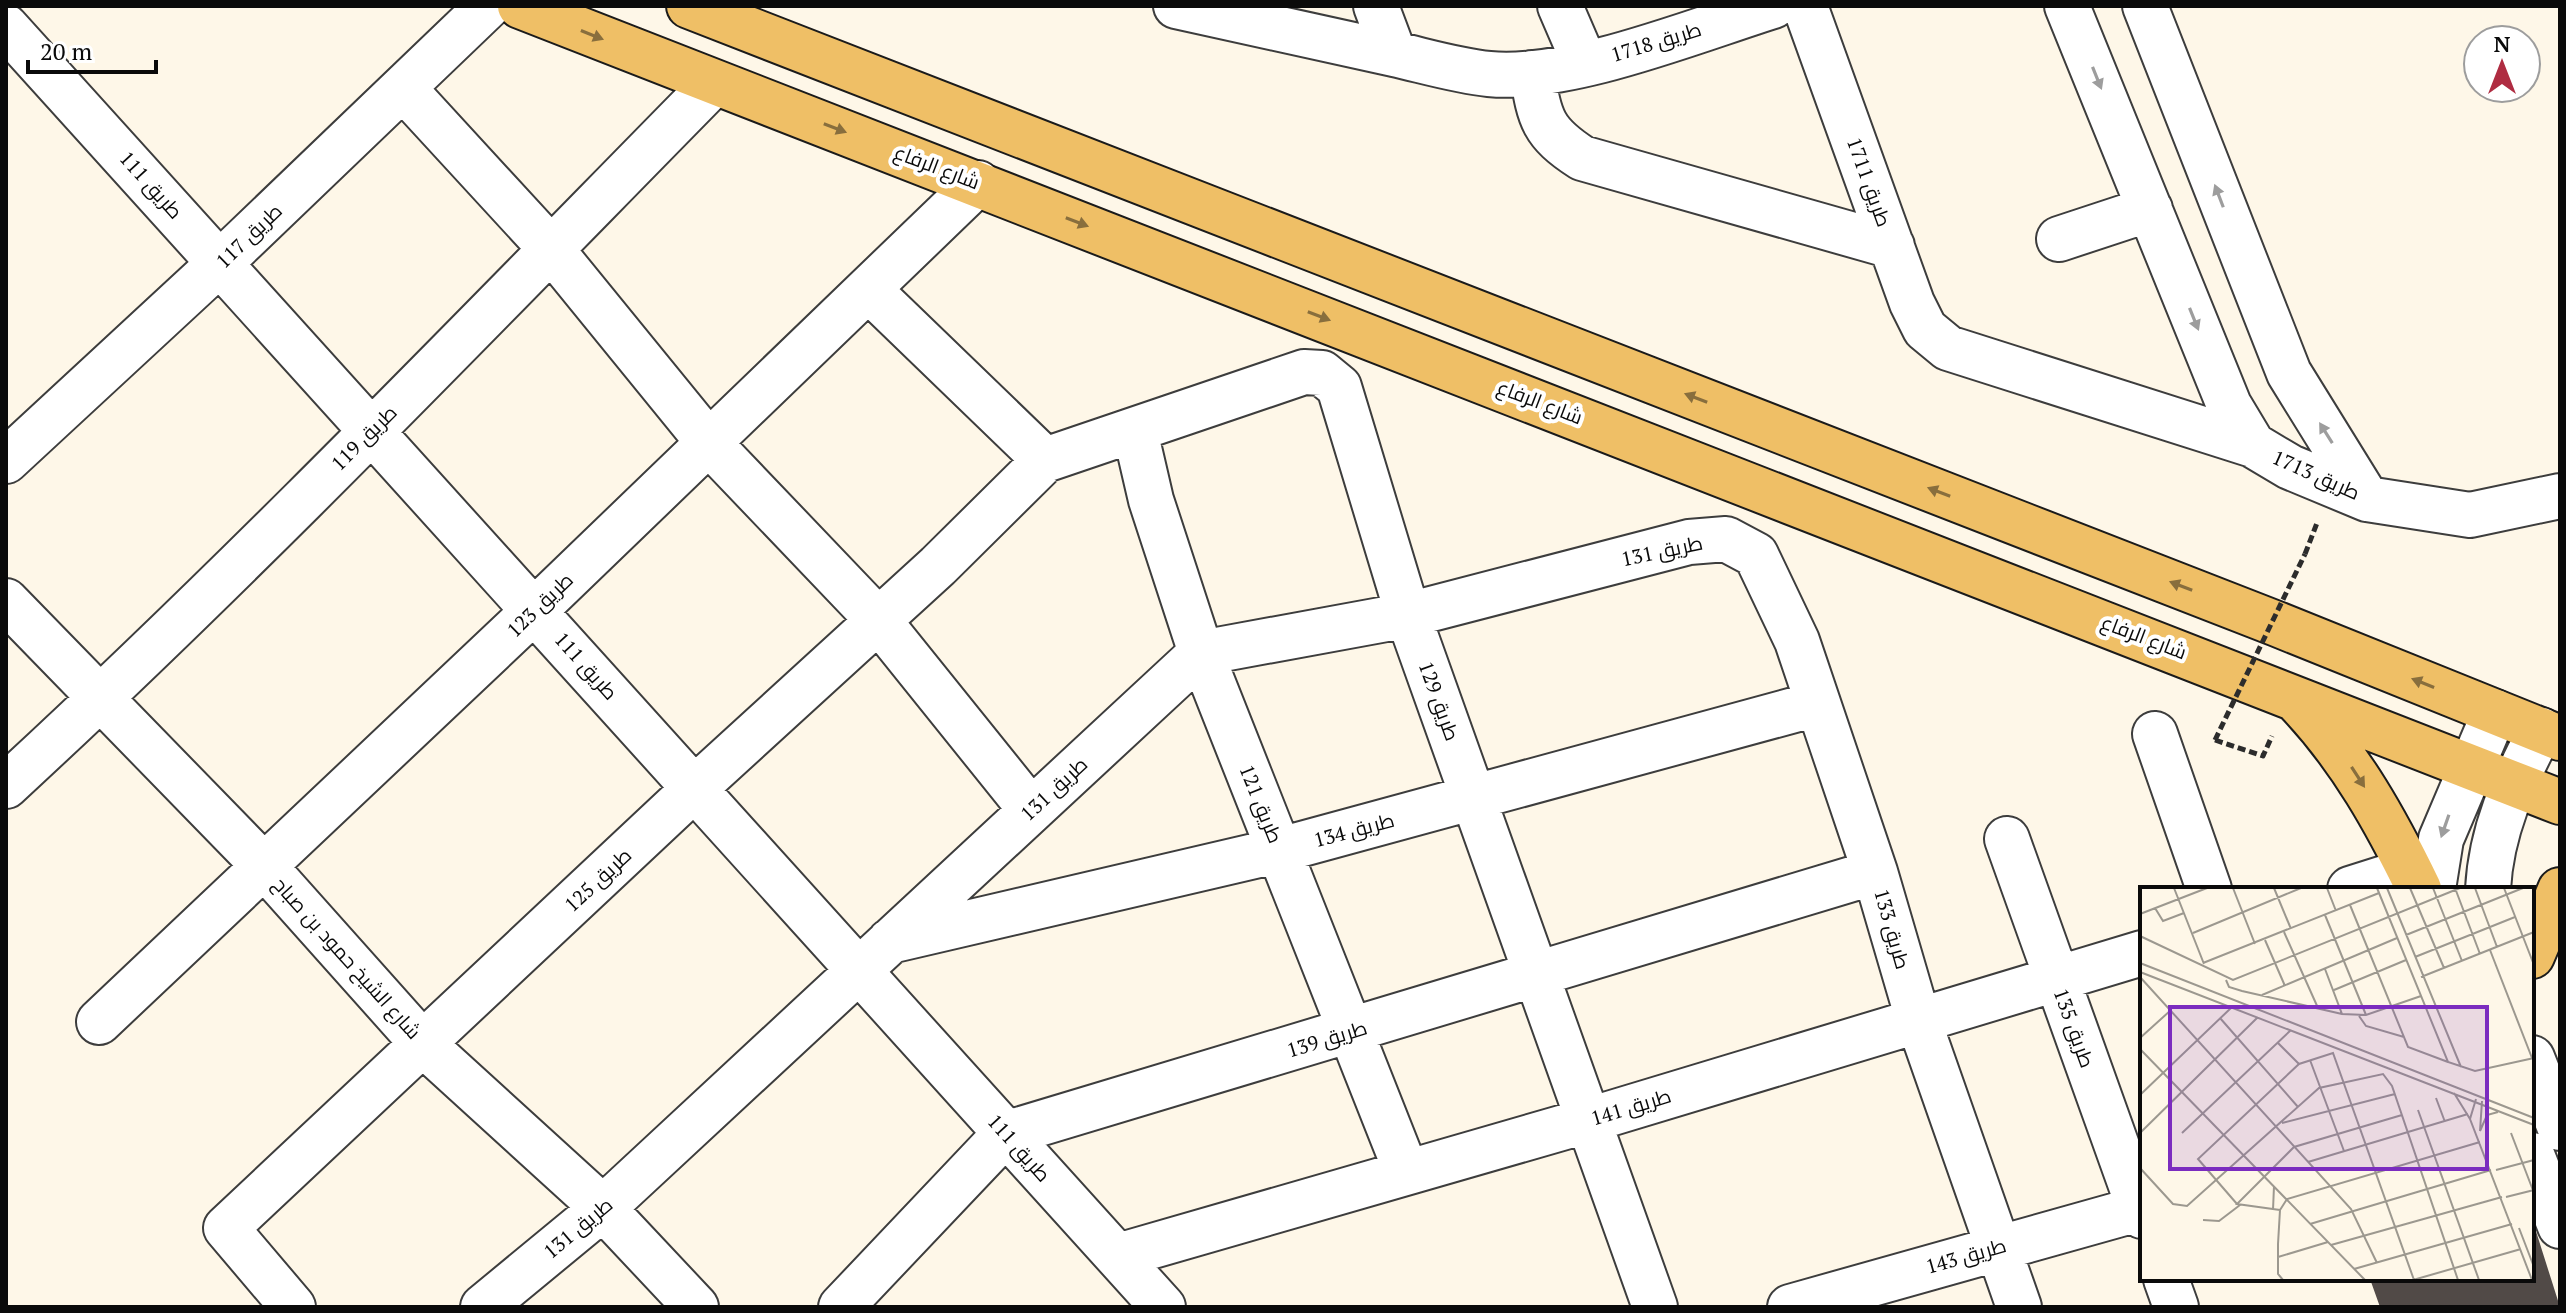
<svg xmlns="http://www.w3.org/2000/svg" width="2566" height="1313" viewBox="0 0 2566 1313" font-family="'PT Serif',Cairo,serif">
	<rect width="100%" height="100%" fill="#fef7e8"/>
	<path fill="#514a47" d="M2533 1222 2560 1307H2380L2370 1279H2532Z"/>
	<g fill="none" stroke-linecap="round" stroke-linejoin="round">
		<defs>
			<path id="minor" d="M1176 6 1394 54
				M1376 6 1394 54C1425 61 1458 71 1489 74 1568 82 1696 30 1773 6
				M1560 6 1585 64
				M1805 6 1912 303 1925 329 1948 348 2253 445
				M2067 6 2229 405 2253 445 2290 467 2367 499 2470 515 2560 496
				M2145 6 2289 373 2367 499
				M6 27 1163 1307
				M1532 73C1540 119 1542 132 1582 158L1892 246
				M403 88 551 249 709 443 879 621 1031 810
				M2059 239 2150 209
				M868 289 1045 460
				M1135 431 1151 500 1201 653 1406 1171
				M6 461 221 262 488 6
				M6 601 265 867 423 1044 603 1208 696 1307
				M2155 734 2209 889
				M6 786C250 561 481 320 714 83
				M2007 839 2142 1216
				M2350 889 2410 870
				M2433 889 2441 839 2495 712
				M2488 889C2491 831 2514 781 2541 730
				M890 941 1280 850 1816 704
				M99 1022 535 610 978 183
				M2532 1058 2560 1128
				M2532 1155 2560 1226
				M1118 1256 1589 1120 2142 953
				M2166 1279 2176 1307
				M293 1307 226 1228 695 788 938 566 1045 460 1304 372 1322 373 1339 387 1408 615 1655 1307
				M483 1307 603 1208 1201 653 1408 615 1689 542 1726 539 1756 555 1797 641 1875 872 1918 1019 2019 1307
				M841 1307 1005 1134 1875 872
				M1790 1307 2142 1208"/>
			<path id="major" d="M520 6 2560 802
				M689 6 2277 624 2560 738
				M2299 703C2351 758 2386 821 2419 889
				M2532 956 2560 890"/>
		</defs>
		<use href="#minor" stroke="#3d3d3d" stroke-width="48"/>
		<use href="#major" stroke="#1b1b1b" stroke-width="48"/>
		<path stroke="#2c2c2c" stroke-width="5" stroke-dasharray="8 4" stroke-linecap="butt" d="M2305 554 2317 523
			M2215 740 2263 756 2272 736"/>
		<use href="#minor" stroke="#fff" stroke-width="44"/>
		<use href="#major" stroke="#efbf66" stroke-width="44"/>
		<path stroke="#2c2c2c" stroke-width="5" stroke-dasharray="8 4" stroke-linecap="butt" d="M2215 740 2305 554"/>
	</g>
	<defs><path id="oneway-solid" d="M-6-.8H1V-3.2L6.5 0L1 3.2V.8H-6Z" transform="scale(2)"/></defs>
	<g fill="#886e3d">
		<use href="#oneway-solid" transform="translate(592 35) rotate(22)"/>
		<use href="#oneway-solid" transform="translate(835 128) rotate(21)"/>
		<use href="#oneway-solid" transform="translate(1077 222) rotate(21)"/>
		<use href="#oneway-solid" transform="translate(1319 316) rotate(21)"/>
		<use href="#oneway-solid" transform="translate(1696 398) rotate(-159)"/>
		<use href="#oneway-solid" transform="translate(1939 492) rotate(-159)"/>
		<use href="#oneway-solid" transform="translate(2181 586) rotate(-159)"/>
		<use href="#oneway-solid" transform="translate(2423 683) rotate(-158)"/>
		<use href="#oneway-solid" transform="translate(2358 777) rotate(57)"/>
	</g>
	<g fill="#9d9d9d">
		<use href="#oneway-solid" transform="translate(2097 78) rotate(68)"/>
		<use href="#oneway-solid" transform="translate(2219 196) rotate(-111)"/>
		<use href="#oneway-solid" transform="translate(2194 319) rotate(68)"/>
		<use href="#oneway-solid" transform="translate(2326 433) rotate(-122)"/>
		<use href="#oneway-solid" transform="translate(2445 826) rotate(109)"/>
	</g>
	<g text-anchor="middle" stroke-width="8" stroke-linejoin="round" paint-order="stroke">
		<g font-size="20" fill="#0a0a0a" stroke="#fff">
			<text transform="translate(1656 42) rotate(-17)" y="7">طريق 1718</text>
			<text transform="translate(937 167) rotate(21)" y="7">شارع الرفاع</text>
			<text transform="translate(1869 182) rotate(70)" y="7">طريق 1711</text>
			<text transform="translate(151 185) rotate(48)" y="7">طريق 111</text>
			<text transform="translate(249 236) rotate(-44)" y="7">طريق 117</text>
			<text transform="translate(1540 402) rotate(21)" y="7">شارع الرفاع</text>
			<text transform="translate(364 438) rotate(-45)" y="7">طريق 119</text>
			<text transform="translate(2316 475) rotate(24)" y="7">طريق 1713</text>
			<text transform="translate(1662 551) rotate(-12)" y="7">طريق 131</text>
			<text transform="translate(540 605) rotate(-44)" y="7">طريق 123</text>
			<text transform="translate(2144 637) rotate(21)" y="7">شارع الرفاع</text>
			<text transform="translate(586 666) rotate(48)" y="7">طريق 111</text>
			<text transform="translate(1439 701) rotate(70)" y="7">طريق 129</text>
			<text transform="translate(1054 789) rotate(-43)" y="7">طريق 131</text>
			<text transform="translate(1261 804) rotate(68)" y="7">طريق 121</text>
			<text transform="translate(1354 830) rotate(-15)" y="7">طريق 134</text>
			<text transform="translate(598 880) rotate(-43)" y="7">طريق 125</text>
			<text transform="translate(1892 929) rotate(74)" y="7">طريق 133</text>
			<text transform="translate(347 958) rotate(48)" y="7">شارع الشيخ حمود بن صباح</text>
			<text transform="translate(2074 1028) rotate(70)" y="7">طريق 135</text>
			<text transform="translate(1327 1039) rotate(-17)" y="7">طريق 139</text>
			<text transform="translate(1631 1107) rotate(-17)" y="7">طريق 141</text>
			<text transform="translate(1019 1148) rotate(48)" y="7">طريق 111</text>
			<text transform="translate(578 1228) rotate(-40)" y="7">طريق 131</text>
			<text transform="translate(1966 1256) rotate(-16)" y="7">طريق 143</text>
		</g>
	</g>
	<g transform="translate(2140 887)">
		<rect width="394" height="394" fill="#fef7e8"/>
		<path fill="none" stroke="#9c988f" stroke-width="2" d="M34 1 64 77M93 1 115 57M134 1 151 42M187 1 196 24M237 1 308 175 335 184 394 171M247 1 321 180M270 1 304 81M293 1 322 74M315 1 340 67M335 1 357 60M364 1 394 78M210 18 268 160 308 175M15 21 23 34 44 26M0 27 67 1M185 28 226 128M144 45 178 121M53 46 161 1M266 48 383 1M0 49 93 93 320 1M125 53 145 99M350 63 392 171M275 70 375 30M0 76 394 231M63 76 239 6M185 82 202 127 226 128 281 109M0 85 394 238M0 90 211 322 237 376M281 90 394 45M86 93 89 100 102 104 202 127M194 103 266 73M122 108 257 51M219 129 226 139 264 150M80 131 158 220M0 151 31 123M138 156 159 177M0 162 225 393M170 173 204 264M314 206 330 232M0 208 92 120M296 211 305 235M336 212 330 232 392 393M278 223 339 393M142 236 255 207M340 244 342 214M340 244 347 228 358 225M0 246 118 130M42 246 151 143M371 246 394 306M168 275 328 227M0 281 33 317 47 319 179 201 243 187 252 199 318 393M356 283 394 273M366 310 394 303M97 317 58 272 159 177 193 166 274 393M133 323 134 299M140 323 97 317 154 260 262 228M63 333 79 334 100 318M170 337 351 283M379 341 394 380M191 358 362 310M138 370 188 355M214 382 372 337M143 393 138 387V357L140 323 147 312 340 255M273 393 381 362"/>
		<path fill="#7b2cbf" fill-opacity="0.15" stroke="#7b2cbf" stroke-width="4" d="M30 120H347V282H30Z"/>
		<rect width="394" height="394" fill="none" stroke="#0a0a0a" stroke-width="4"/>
	</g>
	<rect width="2566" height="1313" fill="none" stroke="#0a0a0a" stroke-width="16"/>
	<g transform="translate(2502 64)"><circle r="38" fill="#ffffff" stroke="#9d9d9d" stroke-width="2"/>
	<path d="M0-6L14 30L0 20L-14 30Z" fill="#af2c41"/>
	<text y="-12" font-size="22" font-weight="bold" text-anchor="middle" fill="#0a0a0a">N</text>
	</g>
	<path d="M28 60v12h128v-12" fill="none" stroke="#0a0a0a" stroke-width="4"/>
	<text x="40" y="60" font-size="24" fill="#0a0a0a" stroke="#ffffff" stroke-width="6" paint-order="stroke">20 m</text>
</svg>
